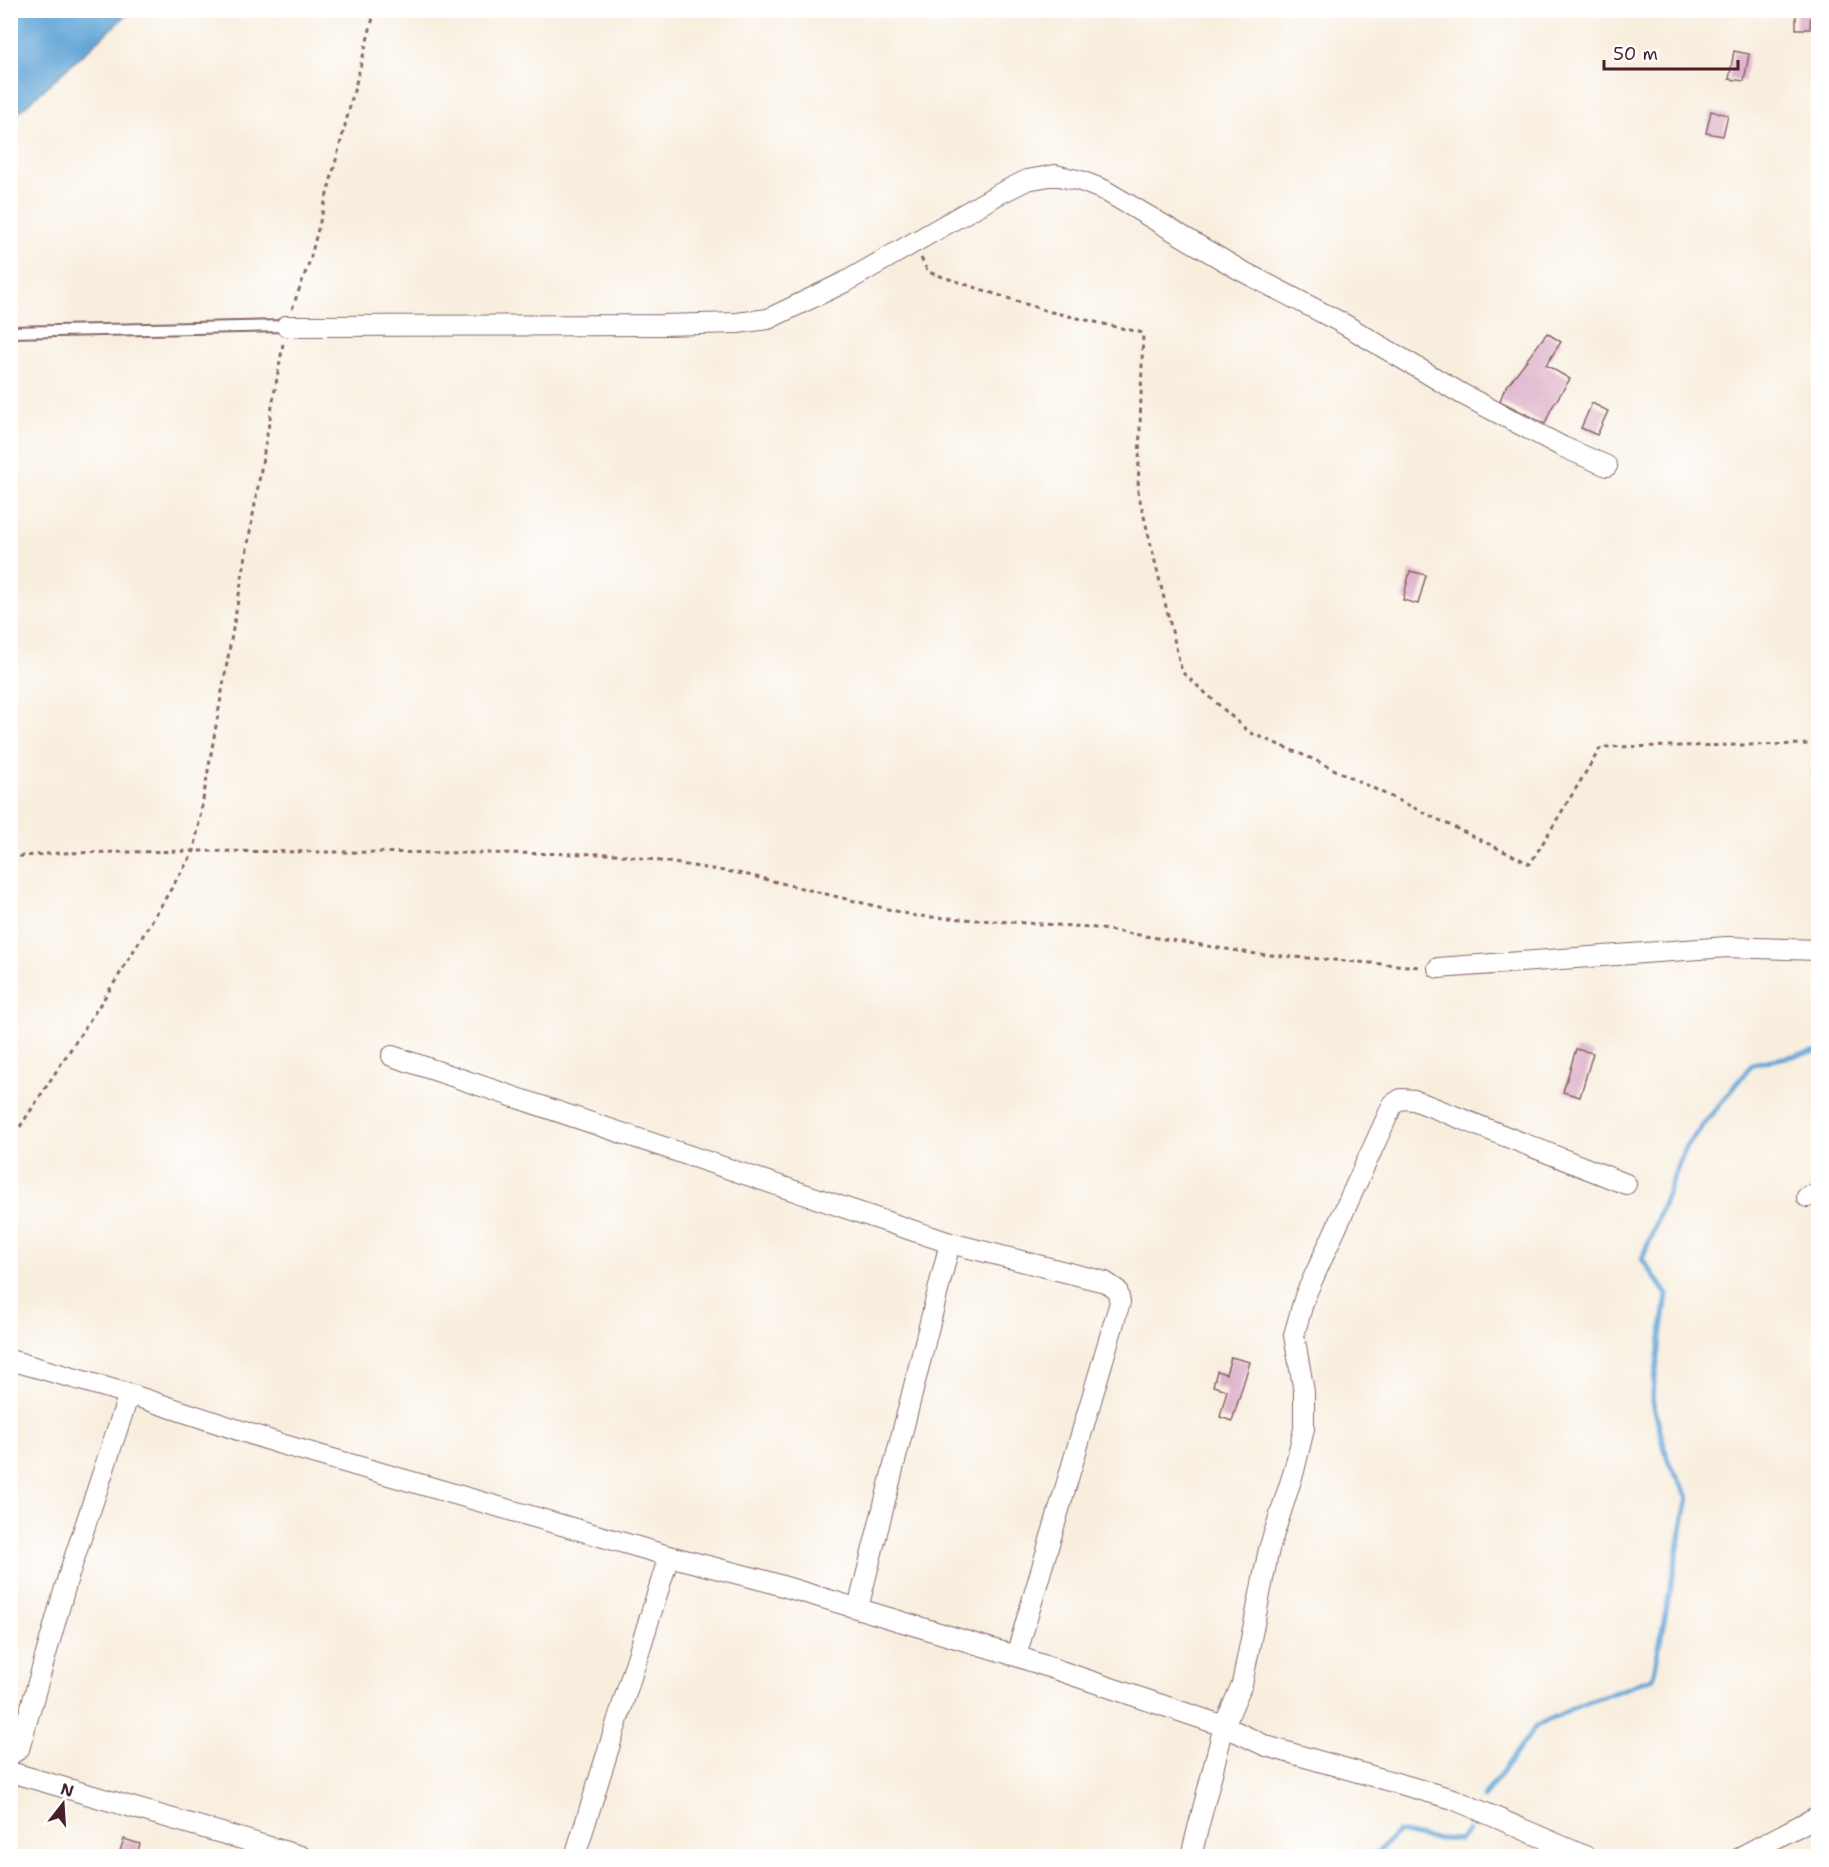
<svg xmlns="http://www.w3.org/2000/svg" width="1829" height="1867" viewBox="0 0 1829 1867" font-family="'Shantell Sans',sans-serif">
	<rect width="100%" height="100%" fill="#fff"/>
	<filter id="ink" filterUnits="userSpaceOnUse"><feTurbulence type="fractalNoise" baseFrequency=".0167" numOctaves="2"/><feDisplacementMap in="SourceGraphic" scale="12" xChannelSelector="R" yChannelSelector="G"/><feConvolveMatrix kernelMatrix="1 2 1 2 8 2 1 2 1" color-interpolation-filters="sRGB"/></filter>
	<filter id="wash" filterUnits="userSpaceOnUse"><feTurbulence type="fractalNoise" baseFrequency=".008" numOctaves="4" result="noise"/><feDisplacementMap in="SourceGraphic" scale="24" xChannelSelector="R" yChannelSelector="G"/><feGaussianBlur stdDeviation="1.35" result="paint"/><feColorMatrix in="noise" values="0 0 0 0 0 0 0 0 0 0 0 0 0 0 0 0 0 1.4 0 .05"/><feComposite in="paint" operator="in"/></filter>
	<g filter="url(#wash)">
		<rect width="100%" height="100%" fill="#f8eede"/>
		<path fill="#62a4d6" stroke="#566280" stroke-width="1.5" d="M11 10H131V11L11 119Z"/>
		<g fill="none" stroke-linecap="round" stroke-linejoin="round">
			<path stroke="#62a4d6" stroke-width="5" d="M1818 769 1815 774 1818 796
				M1483 1798 1536 1726 1578 1706 1653 1678 1688 1497 1668 1461 1652 1398 1667 1295 1642 1259 1685 1148 1752 1064 1818 1051
				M1373 1856 1398 1832 1426 1838 1459 1840 1468 1831"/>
		</g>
		<g id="blocks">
			<path fill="#deb1c9" d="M1796 10H1811L1810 29H1796Z
				M1734 51 1749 54 1744 81 1729 79Z
				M1711 111 1728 115 1723 136 1706 133Z
				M1547 333 1561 342 1546 365 1570 379 1551 409 1545 424 1500 401 1504 390Z
				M1592 403 1608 411 1597 435 1581 428Z
				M1410 571 1426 575 1418 604 1403 600Z
				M1576 1049 1593 1053 1580 1097 1563 1092Z
				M1231 1357 1250 1362 1232 1421 1220 1417 1227 1390 1213 1386 1217 1371 1226 1374Z
				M124 1839 140 1844 136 1857H118Z"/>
		</g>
	</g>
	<g filter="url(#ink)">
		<use href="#blocks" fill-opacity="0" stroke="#87676a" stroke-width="1.5"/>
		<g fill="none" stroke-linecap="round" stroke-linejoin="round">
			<defs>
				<path id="service" d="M10 332 286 326"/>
				<path id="minor" d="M286 326 663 325 737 323 768 319 847 281 997 195 1027 180 1055 175 1081 181 1104 190 1240 270 1342 323 1462 394 1563 447 1607 466
					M1438 968 1727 947 1818 950
					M392 1056 950 1243 1105 1282 1117 1290 1120 1302 1016 1656
					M1807 1197 1818 1194
					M10 1360 129 1394 281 1444 669 1556 766 1581 1016 1656 1224 1726 1266 1746 1453 1799 1585 1856
					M858 1608 950 1243
					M10 1755 19 1749 68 1577 129 1394
					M10 1772 301 1856
					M575 1856 669 1556
					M1191 1856 1224 1726 1242 1684 1269 1549 1294 1471 1304 1429V1392L1294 1335 1305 1296 1393 1104 1401 1099 1414 1100 1626 1184
					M1742 1856 1818 1816"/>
			</defs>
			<use href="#service" stroke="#87676a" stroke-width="14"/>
			<use href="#minor" stroke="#87676a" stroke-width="22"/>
			<path stroke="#87676a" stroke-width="3" stroke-dasharray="4.5 4.5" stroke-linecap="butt" d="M921 258 928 272 1047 311 1143 333 1138 492 1182 672 1249 732 1317 761 1530 864 1601 747 1816 744
				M292 309 310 260 375 10
				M10 857 59 853 194 851 616 854 744 874 916 916 1089 927 1257 954 1421 967
				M10 1142 116 980 194 851 283 344"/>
			<use href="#service" stroke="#fff" stroke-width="10"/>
			<use href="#minor" stroke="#fff" stroke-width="20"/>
		</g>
	</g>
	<rect width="1829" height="1867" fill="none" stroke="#fff" stroke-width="36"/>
	<g transform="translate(63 1804) rotate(17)" stroke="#ffffff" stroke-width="4.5" paint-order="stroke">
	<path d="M0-4.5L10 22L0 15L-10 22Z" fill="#4a1f2b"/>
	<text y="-9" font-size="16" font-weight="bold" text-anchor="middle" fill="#4a1f2b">N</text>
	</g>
	<path d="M1604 60v9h134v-9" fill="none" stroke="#4a1f2b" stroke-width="3"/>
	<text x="1613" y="60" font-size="18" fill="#4a1f2b" stroke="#ffffff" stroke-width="4.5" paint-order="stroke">50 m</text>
</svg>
